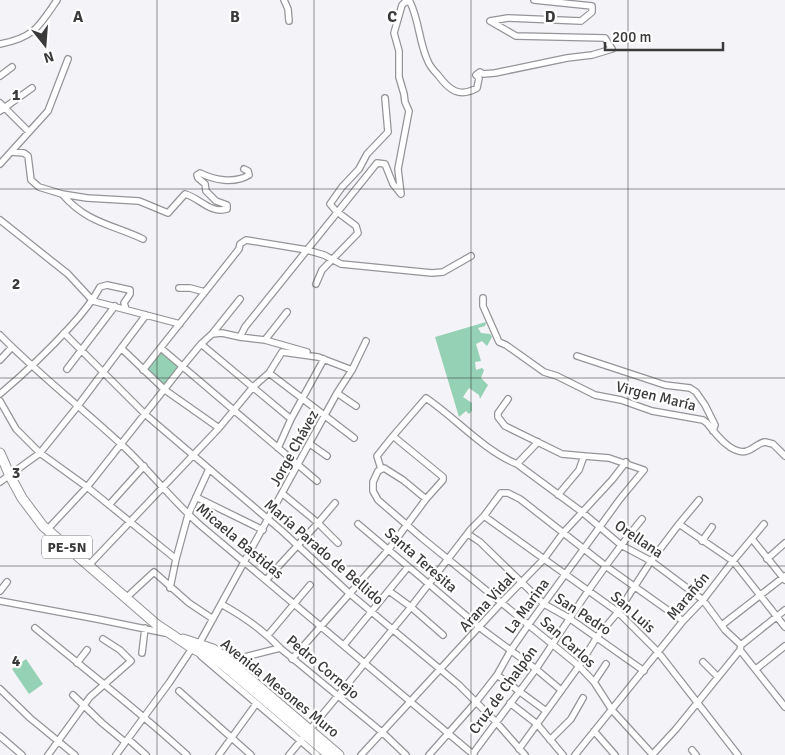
<svg xmlns="http://www.w3.org/2000/svg" width="785" height="755" viewBox="0 0 785 755" font-family="Signika,sans-serif">
	<rect width="100%" height="100%" fill="#f4f3f7"/>
	<path fill="#95d1b4" d="M486 322 485 326 478 328 481 333 490 334 492 337 487 346 482 341 476 344 481 361 475 362 476 370 482 368 484 370 481 378 488 385 480 399 479 395 469 388 463 397 472 403V411L469 414 466 411 459 417 435 337Z
		M162 349 182 367 165 390 143 370Z
		M26 659 43 684 29 694 12 669Z"/>
	<g fill="none" stroke-linecap="round" stroke-linejoin="round">
		<defs>
			<path id="minor" d="M284 0 288 9 289 21
				M0 44C33 38 39 27 57 0
				M0 76 12 67
				M0 103 29 132
				M0 111 32 88
				M11 152 24 153 28 156 31 180 39 187 62 194 87 198 139 201 168 213 185 194C200 198 210 214 227 209V205L216 201 206 191 205 184 198 178 197 175 200 173C214 180 234 184 249 175L248 171 244 169
				M0 164 48 111 68 59
				M62 194C87 223 111 224 143 239
				M0 220 68 274 93 301 180 324
				M316 284 322 270 358 233 356 226 336 211 330 204 342 187 359 169 367 154 388 132 385 98
				M179 288H190L205 292
				M483 298V306L499 342 506 345 544 372 557 376 595 395 621 400 652 411 703 420 707 423C715 433 732 456 747 451 754 449 758 443 765 442L773 444 785 456
				M240 299 212 334 222 333 240 337 265 340 307 352
				M64 333 146 415 282 531 349 593 459 685 496 722 525 755
				M0 335C38 374 82 408 122 445 150 471 172 500 200 525L474 755
				M240 337 245 327 377 163 385 164 393 184 401 194 398 169 409 111 405 102 404 94 399 77V51L394 33 402 5 405 2H410C419 20 419 41 427 59 429 65 434 71 438 75 449 90 459 98 477 88L479 78 476 75 480 72 483 74 495 73 567 58 592 55 612 49 605 38 516 36 490 21 508 18 581 21 592 12V6L534 0
				M265 340 287 312
				M201 344 291 419
				M121 348 165 390 219 428
				M162 349 317 481
				M577 356 665 385 690 388 696 392 705 405 715 425 713 431
				M0 360 12 347
				M67 369 115 306
				M143 370 239 249 240 244 246 240 307 250 324 255 341 264 432 273 443 272 471 256
				M269 373 354 438
				M337 393 356 406
				M0 394C25 373 48 351 70 327 82 314 92 302 100 287L107 285 130 290V294L124 303 126 309
				M508 399 498 413V417L505 426 562 454 584 456
				M0 401 16 429 40 453 87 487 176 559
				M310 444 327 456
				M278 448 291 419 324 359
				M517 464 538 442
				M381 469 377 456 393 436
				M0 482 40 453 77 407 146 315
				M283 494 318 523 338 543
				M196 497 263 530
				M426 499 403 480 384 468 378 471 373 482V491L378 500 422 538 579 666 594 682 612 710 653 755
				M109 505 144 466
				M484 516 618 612 658 652 738 755
				M358 524 483 630 536 669 561 690
				M679 524 699 500
				M47 530 87 487 182 367 201 344 212 334
				M468 534 480 542 544 604 569 618 644 671
				M752 539 785 580
				M702 541 712 527
				M767 559 785 543
				M89 565 219 428 253 387 269 373 282 352 318 357 352 370
				M266 580 318 523 335 503
				M170 588 176 559 188 515 209 469
				M0 591 7 582
				M389 591 411 607 443 635
				M127 597 154 572 189 603 213 619
				M0 601 97 619 165 633
				M221 604C243 616 263 630 280 648L383 733 406 755
				M722 625 785 576
				M35 628C86 670 138 710 187 755
				M268 635 310 585
				M199 644 337 393 352 370 366 341
				M344 645 408 567
				M741 645 785 610
				M142 653 145 628
				M201 656 317 755
				M292 659 389 549 426 499 443 480V477L393 436 426 398C457 419 483 450 517 464L582 512 621 545 651 561 703 600 725 630 741 645 740 650 785 707
				M229 661 280 648
				M703 662 718 677
				M77 663 87 650
				M756 669 785 646
				M497 675 546 711
				M594 682 606 664
				M0 689 30 718 75 755
				M179 691 251 755
				M73 695 102 723 125 742
				M510 703 537 724 563 755
				M594 731 615 755
				M0 736 22 755
				M128 739 146 755
				M550 740 571 719 583 698
				M519 749 579 666 597 637 618 612 651 561 679 524 733 561 785 627
				M692 750 696 755
				M48 755 90 697 131 661 120 650 103 639
				M116 755 169 683 193 647
				M219 755 256 704
				M289 755 411 607 471 529 484 516 501 493H508L520 499 607 567 683 621
				M361 755 501 603 544 559 563 533 612 480 626 462
				M429 755 476 702 497 675 511 650 529 624 620 499 644 470 609 458 584 456 579 470 558 495
				M472 755C493 726 515 698 536 669 570 618 603 566 642 519
				M575 755 683 621 703 600 733 561 764 524
				M652 755 676 729 740 650"/>
			<path id="highway" d="M0 453 10 476 22 498 43 526 156 624 192 648 222 664 329 755
				M183 639 213 649 222 655 339 755"/>
		</defs>
		<use href="#minor" stroke="#959498" stroke-width="8"/>
		<use href="#highway" stroke="#959498" stroke-width="11"/>
		<use href="#minor" stroke="#fff" stroke-width="5.5"/>
		<use href="#highway" stroke="#fff" stroke-width="9"/>
	</g>
	<path fill="none" stroke="#3a3a3b" stroke-width="1" stroke-opacity="0.55" d="M157 0V755M314 0V755M471 0V755M628 0V755M0 189H785M0 378H785M0 566H785"/>
	<g text-anchor="middle" stroke-width="4.5" stroke-linejoin="round" paint-order="stroke">
		<rect fill="#fff" stroke="#757576" stroke-width="1" x="42" y="535.5" width="50" height="23" rx="4"/>
		<g font-size="14" font-weight="bold" fill="#3a3a3b">
			<text x="67" y="552">PE-5N</text>
		</g>
		<g font-size="15" fill="#3a3a3b" stroke="#fff">
			<text transform="translate(656 396) rotate(14)" y="5">Virgen María</text>
			<text transform="translate(294 448) rotate(-61)" y="5">Jorge Chávez</text>
			<text transform="translate(639 539) rotate(34)" y="5">Orellana</text>
			<text transform="translate(240 541) rotate(40)" y="5">Micaela Bastidas</text>
			<text transform="translate(324 552) rotate(41)" y="5">María Parado de Bellido</text>
			<text transform="translate(421 560) rotate(41)" y="5">Santa Teresita</text>
			<text transform="translate(688 596) rotate(-50)" y="5">Marañón</text>
			<text transform="translate(487 602) rotate(-47)" y="5">Arana Vidal</text>
			<text transform="translate(527 606) rotate(-54)" y="5">La Marina</text>
			<text transform="translate(633 612) rotate(42)" y="5">San Luis</text>
			<text transform="translate(583 614) rotate(33)" y="5">San Pedro</text>
			<text transform="translate(568 642) rotate(42)" y="5">San Carlos</text>
			<text transform="translate(323 667) rotate(40)" y="5">Pedro Cornejo</text>
			<text transform="translate(280 688) rotate(39)" y="5">Avenida Mesones Muro</text>
			<text transform="translate(503 690) rotate(-54)" y="5">Cruz de Chalpón</text>
		</g>
	</g>
	<g font-size="16" text-anchor="middle" font-weight="bold" fill="#3a3a3b" stroke="#fff" stroke-width="4.5" stroke-linejoin="round" paint-order="stroke">
		<text x="78" y="22">A</text>
		<text x="235" y="22">B</text>
		<text x="392" y="22">C</text>
		<text x="550" y="22">D</text>
		<text x="16" y="100">1</text>
		<text x="16" y="289">2</text>
		<text x="16" y="478">3</text>
		<text x="16" y="666">4</text>
	</g>
	<g transform="translate(45 45) rotate(163)" stroke="#ffffff" stroke-width="4" paint-order="stroke">
	<path d="M0-4L9 19L0 12L-9 19Z" fill="#3a3a3b"/>
	<text y="-8" font-size="14" font-weight="bold" text-anchor="middle" fill="#3a3a3b">N</text>
	</g>
	<path d="M605 42v8h118v-8" fill="none" stroke="#3a3a3b" stroke-width="2.5"/>
	<text x="612" y="42" font-size="15" fill="#3a3a3b" stroke="#ffffff" stroke-width="4" paint-order="stroke">200 m</text>
</svg>
